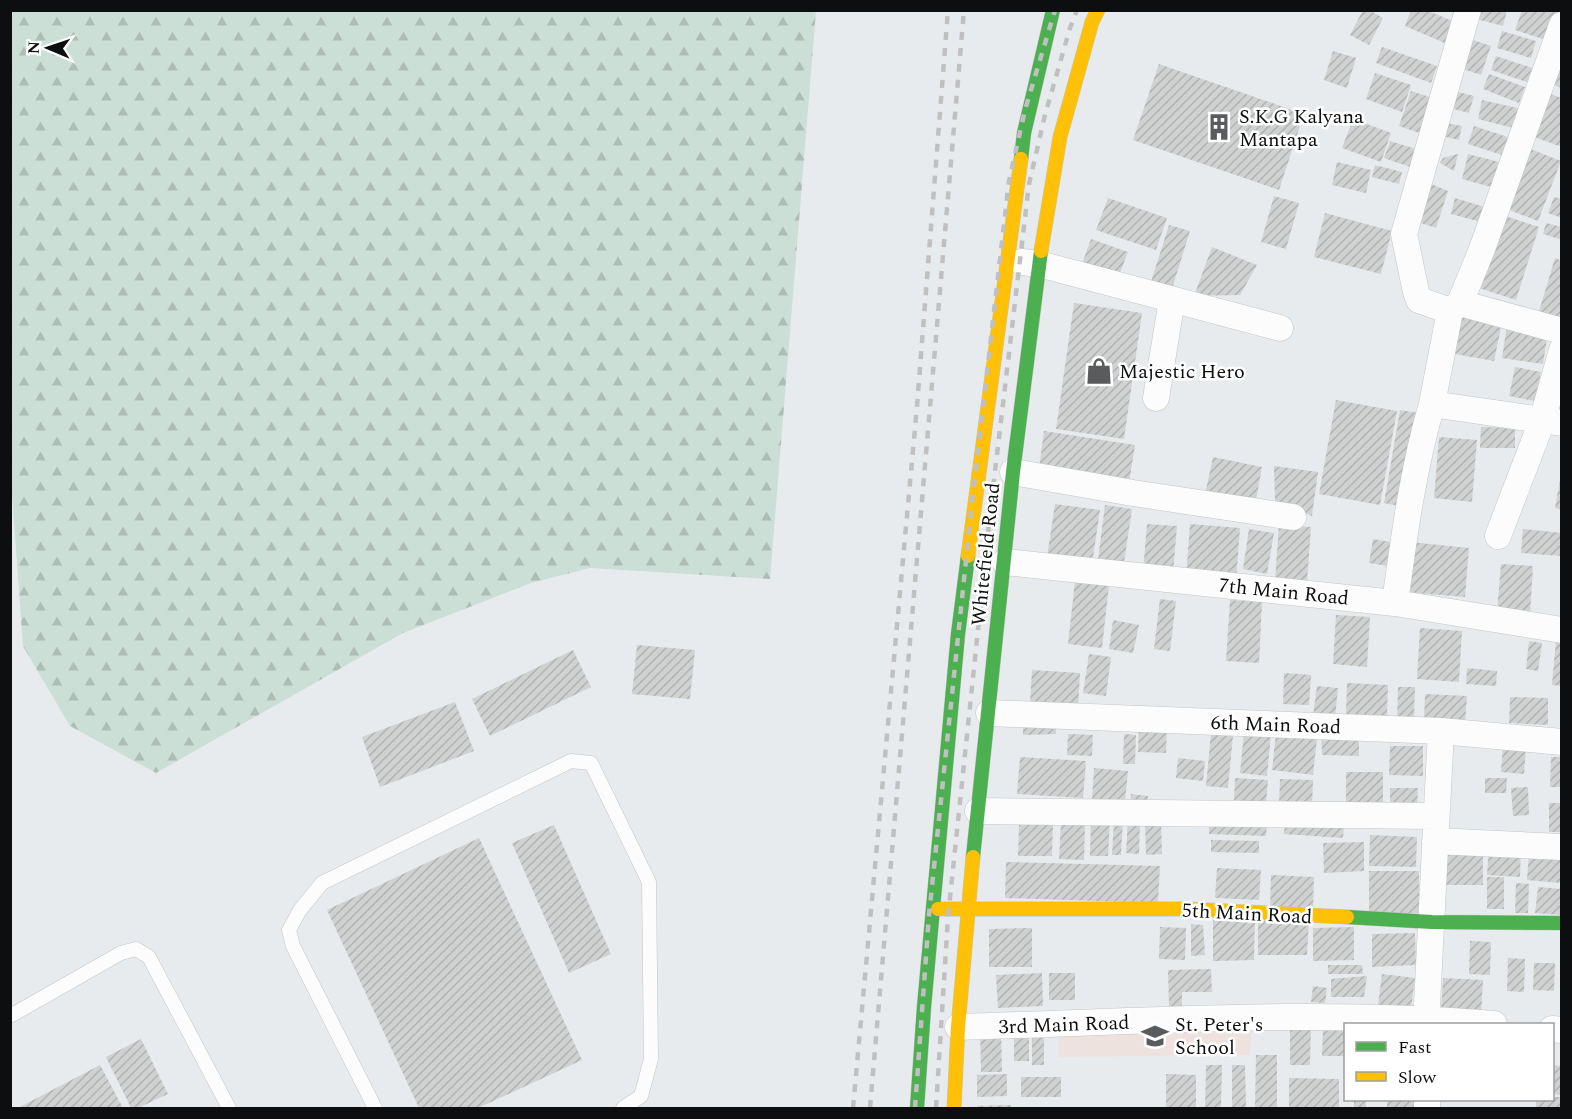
<svg xmlns="http://www.w3.org/2000/svg" width="1572" height="1119" viewBox="0 0 1572 1119" font-family="Spectral,serif">
	<defs>
		<pattern id="forest-firs" width="22" height="20" patternUnits="userSpaceOnUse" patternTransform="scale(1.5)"><rect width="22" height="20" fill="#ccdfd6"/><path d="M5 1l3.5 6h-7zM16 11l3.5 6h-7z" fill="#aebeb6"/></pattern>
		<pattern id="building-hatch" width="6" height="6" patternUnits="userSpaceOnUse" patternTransform="scale(1.5)"><rect width="6" height="6" fill="#d0d1d1"/><path d="M-1 1l2-2M0 6l6-6M5 7l2-2" fill="none" stroke="#b1b2b2"/></pattern>
	</defs>
	<rect width="100%" height="100%" fill="#e8ebed"/>
	<path fill="#eee2de" d="M1254 1014 1249 1055 1059 1057V1018Z"/>
	<path fill="url(#forest-firs)" d="M10 11H816L770 579 590 568 531 583 403 633 156 773 70 726 23 646 10 467Z"/>
	<path fill="url(#building-hatch)" d="M1363 10H1369L1383 18 1369 45 1350 35Z
		M1411 10H1426L1455 22 1447 44 1405 26Z
		M1479 10H1507L1503 26 1476 19Z
		M1522 10H1559L1549 41 1515 30Z
		M1502 31 1536 41 1531 58 1497 48Z
		M1467 38 1491 46 1481 75 1457 67Z
		M1562 38V88L1546 83Z
		M1382 47 1437 66 1431 83 1376 63Z
		M1333 51 1356 58 1347 88 1324 80Z
		M1496 56 1532 68 1527 82 1491 70Z
		M1159 64 1304 114 1279 190 1133 140Z
		M1375 73 1411 85 1402 112 1366 99Z
		M1489 74 1525 87 1519 103 1483 89Z
		M1450 90 1474 96 1469 113 1446 107Z
		M1411 91 1439 100 1428 136 1399 126Z
		M1541 91 1562 98V147L1526 134Z
		M1482 100 1522 109 1517 129 1478 119Z
		M1353 119 1391 133 1381 162 1342 148Z
		M1440 122 1462 126 1459 140 1438 135Z
		M1474 126 1517 140 1511 158 1468 144Z
		M1390 141 1419 150 1413 168 1384 158Z
		M1523 146 1561 161 1538 221 1499 206Z
		M1458 154 1454 171 1440 163 1443 158Z
		M1468 154 1499 162 1491 187 1462 179Z
		M1337 162 1371 170 1366 193 1332 185Z
		M1375 165 1402 172 1399 184 1372 177Z
		M1429 183 1448 191 1436 228 1418 222Z
		M1274 196 1299 203 1286 249 1261 242Z
		M1554 197 1562 199V218L1548 213Z
		M1108 198 1167 218 1156 250 1096 230Z
		M1455 198 1485 207 1481 222 1451 214Z
		M1325 213 1392 231 1381 274 1314 257Z
		M1499 214 1539 227 1516 300 1476 287Z
		M1546 223 1562 227V240L1543 234Z
		M1169 225 1190 231 1171 292 1150 285Z
		M1091 239 1128 252 1118 278 1082 264Z
		M1212 247 1257 265 1240 295 1194 296Z
		M1555 258 1562 261V320L1537 318Z
		M1074 303 1142 313 1124 439 1056 429Z
		M1451 314 1502 323 1494 361 1444 352Z
		M1507 326 1548 332 1543 364 1502 358Z
		M1515 367 1541 372 1535 401 1509 396Z
		M1336 400 1397 411 1380 505 1319 494Z
		M1400 410 1419 413 1404 507 1384 503Z
		M1481 427 1515 428V448H1480Z
		M1044 431 1135 445 1129 483 1039 469Z
		M1439 437 1477 440 1472 502 1434 498Z
		M1213 457 1262 467 1255 505 1205 495Z
		M1274 466 1318 472 1312 516 1275 501Z
		M1560 480H1562V510L1555 508Z
		M1055 504 1100 510 1092 564 1047 557Z
		M1105 505 1132 509 1124 563 1098 560Z
		M1147 524 1177 526 1173 573 1143 571Z
		M1190 524 1240 528 1236 581 1186 577Z
		M1279 525 1311 527 1307 582 1275 580Z
		M1249 529 1274 533 1267 574 1243 569Z
		M1523 529 1562 533V556L1521 553Z
		M1373 539 1391 542 1387 566 1369 563Z
		M1410 542 1469 548 1465 597 1405 592Z
		M1501 564 1533 566 1530 615 1497 612Z
		M1075 581 1109 585 1102 648 1068 644Z
		M1160 599 1176 601 1170 651 1154 649Z
		M1230 600 1262 602 1259 663 1226 661Z
		M1336 615 1370 617 1367 667 1333 664Z
		M1113 620 1139 625 1133 653 1109 649Z
		M1420 628 1462 631 1459 682 1417 679Z
		M1556 640 1562 641V686L1552 685Z
		M1529 641 1542 643 1538 671 1526 669Z
		M637 645 695 650 690 699 632 694Z
		M573 650 591 687 490 736 472 699Z
		M1089 654 1111 657 1106 696 1083 693Z
		M1467 668 1497 671 1496 686 1466 684Z
		M1032 670 1080 673 1078 707 1030 703Z
		M1284 673 1311 675 1309 705 1283 704Z
		M1347 683 1388 685 1387 717 1346 715Z
		M1317 686 1338 688 1335 718 1313 716Z
		M1398 687H1415L1414 720H1397Z
		M1425 694 1467 696 1465 723 1424 720Z
		M1510 697 1548 698V725L1509 723Z
		M455 702 474 751 380 787 362 737Z
		M1056 720V734L1023 735V722Z
		M1212 723 1234 725 1228 788 1206 786Z
		M1139 724 1167 725 1166 753 1138 752Z
		M1321 730H1359V756L1322 755Z
		M1244 732 1271 735 1267 776 1240 773Z
		M1276 733 1317 738 1313 775 1272 770Z
		M1068 734 1093 735 1092 756 1067 755Z
		M1124 734 1136 735 1135 764H1123Z
		M1503 745 1526 747 1524 774 1501 772Z
		M1390 746H1423V776L1389 775Z
		M1020 757 1086 761 1083 798 1017 794Z
		M1551 757H1562V787H1550Z
		M1178 758 1205 761 1203 781 1176 778Z
		M1094 768 1128 771 1125 801 1092 799Z
		M1346 772H1383V803H1346Z
		M1235 778 1268 780 1266 802 1234 800Z
		M1485 778H1507L1506 793H1485Z
		M1280 779 1313 780 1312 808 1279 806Z
		M1528 787 1529 815 1513 816 1511 788Z
		M1390 788H1418L1417 808H1390Z
		M1131 794 1148 796 1147 810 1130 808Z
		M1549 803H1562V832H1549Z
		M1091 818 1110 819 1108 856H1090Z
		M1114 819 1123 820 1121 855H1112Z
		M1128 819 1140 820 1139 854 1126 853Z
		M1285 820 1344 824 1343 838 1284 834Z
		M1209 821 1267 823 1266 836 1209 834Z
		M1061 822 1085 823 1084 860 1059 859Z
		M1161 822 1162 854 1146 855 1145 823Z
		M1019 824H1053L1052 856H1018Z
		M554 825 611 954 569 973 512 843Z
		M1370 835 1417 837 1416 867 1369 866Z
		M479 838 582 1060 478 1108H419L327 910Z
		M1211 840 1259 841V853L1211 852Z
		M1364 842V871L1324 873 1323 843Z
		M1489 847 1521 848 1520 877 1487 875Z
		M1441 849H1483V885H1440Z
		M1529 851 1562 854V883L1527 880Z
		M1006 862 1160 866 1158 903 1005 898Z
		M1217 868 1261 870 1259 900 1215 898Z
		M1369 871H1419V913H1369Z
		M1271 875 1314 877 1313 910 1270 908Z
		M1487 877H1504V909H1487Z
		M1516 883 1529 884 1528 913H1515Z
		M1538 887 1562 889V915L1535 913Z
		M1255 918 1254 960 1213 961V920Z
		M1309 919 1307 955H1258V920Z
		M1191 924 1203 925 1205 955 1191 956Z
		M1160 927 1186 928 1185 960 1159 959Z
		M1354 927V960L1313 961V928Z
		M1032 928V967H989V929Z
		M1415 933 1416 965 1372 967V934Z
		M1470 941 1491 942 1490 975 1469 974Z
		M1508 958 1525 959 1524 992 1507 991Z
		M1534 963H1555L1554 991 1533 990Z
		M1328 965H1362L1363 974H1328Z
		M1211 969 1212 992H1182V1007H1169L1168 970Z
		M1042 973 1043 1006 998 1008 996 975Z
		M1049 973H1075V1000H1049Z
		M1382 974 1415 978 1411 1009 1378 1005Z
		M1367 976 1364 997H1331V979Z
		M1443 978 1483 980 1481 1014 1441 1012Z
		M1313 986 1327 988 1325 1003 1311 1002Z
		M1290 1025H1311L1310 1065H1290Z
		M980 1028H1001L1002 1072H981Z
		M1323 1028H1346V1056H1322Z
		M1032 1031H1044V1065H1032Z
		M1014 1032H1029V1061H1014Z
		M141 1039 168 1094 138 1108H131L106 1057Z
		M1256 1055H1277V1108H1255Z
		M100 1065 123 1108H18Z
		M1206 1065H1222L1221 1108H1205Z
		M1232 1065H1245L1246 1108H1232Z
		M1552 1065 1562 1066V1095L1552 1094Z
		M1007 1074V1096L977 1097V1075Z
		M1166 1074 1196 1075V1108H1166Z
		M1021 1077H1061V1097H1021Z
		M1289 1078 1339 1079V1108H1289Z
		M1552 1097H1562V1108H1536V1100H1552Z
		M1354 1100H1366V1108H1354Z
		M1387 1100H1421V1108H1387Z
		M1011 1105V1108H977V1106Z"/>
	<g fill="none" stroke-linecap="round" stroke-linejoin="round">
		<defs>
			<path id="lane" d="M10 1016 121 953 136 949 149 957 229 1108
				M375 1108 293 946 289 930 300 910 322 883 571 761 591 763 649 882 651 1059 641 1096 623 1108"/>
			<path id="street" d="M1022 262 1039 264 1280 328
				M1460 303 1562 331
				M1450 311 1419 300 1416 292 1404 234 1468 10
				M1156 398 1172 299
				M1432 404 1450 311 1460 303 1482 249 1562 25
				M1013 472 1133 493 1293 517
				M1498 536 1542 421 1562 350
				M1005 562 1395 603 1562 630
				M1395 603C1404 536 1413 469 1432 404L1562 423
				M989 713 1441 731 1562 742
				M978 811 1436 816
				M1435 841 1562 847
				M1426 1024 1441 731
				M958 1027C1136 1022 1316 1009 1494 1024
				M1552 1029 1562 1030
				M1427 1100V1108"/>
			<path id="fast" d="M1021 159 1024 133 1053 10
				M973 857 1013 472 1041 251
				M1347 917 1432 922 1562 923
				M917 1108 924 1007 958 634 968 556"/>
			<path id="slow" d="M1041 251 1060 137 1092 22 1098 10
				M968 556 1021 159
				M938 909H1188L1347 917
				M954 1108 958 1027 973 857"/>
		</defs>
		<use href="#lane" stroke="#c3c5c6" stroke-width="15"/>
		<use href="#street" stroke="#c3c5c6" stroke-width="27"/>
		<use href="#fast" stroke="#c3c5c6" stroke-width="15"/>
		<use href="#slow" stroke="#c3c5c6" stroke-width="15"/>
		<use href="#lane" stroke="#fcfcfc" stroke-width="14"/>
		<use href="#street" stroke="#fcfcfc" stroke-width="26"/>
		<use href="#fast" stroke="#4caf50" stroke-width="14"/>
		<use href="#slow" stroke="#ffc107" stroke-width="14"/>
		<path stroke="#c0c0c1" stroke-width="4.5" stroke-dasharray="8 8" stroke-linecap="butt" d="M853 1108 917 406 948 10
			M870 1108 964 10
			M915 1108 929 915 972 503 1009 181 1025 110 1055 10
			M936 1108 948 917 991 505 1029 184 1045 115 1070 28 1077 10"/>
	</g>
	<defs>
		<symbol id="building-bare" viewBox="-9 -9 18 18"><path d="M-4-6H4V6H1V3H-1V6H-4ZM-2.5-4.3h1.7v1.8h-1.7ZM.8-4.3h1.7v1.8H.8ZM-2.5-1h1.7V.8h-1.7ZM.8-1h1.7V.8H.8Z" fill="#595b5d" stroke="#fff" stroke-width="2.5" paint-order="stroke"/></symbol>
		<symbol id="shop-bare" viewBox="-9 -9 18 18"><path d="M-5-2.5h2.3a2.7 3.5 0 0 1 5.4 0H5L5.5 6h-11ZM-1.5-2.5h3a1.5 2.3 0 0 0-3 0Z" fill="#595b5d" stroke="#fff" stroke-width="2.5" paint-order="stroke"/></symbol>
		<symbol id="school-bare" viewBox="-9 -9 18 18"><path d="M0-5L7-2L0 1L-7-2ZM-4 1L0 2.5L4 1V4Q0 6-4 4Z" fill="#595b5d" stroke="#fff" stroke-width="2.5" paint-order="stroke"/></symbol>
	</defs>
	<g fill-rule="evenodd">
		<use href="#building-bare" x="1200" y="108" width="38" height="38"/>
		<use href="#shop-bare" x="1080" y="352" width="38" height="38"/>
		<use href="#school-bare" x="1136" y="1017" width="38" height="38"/>
	</g>
	<g text-anchor="middle" stroke-width="5" stroke-linejoin="round" paint-order="stroke">
		<g font-size="20" fill="#0c0e0f" stroke="#fff" text-anchor="start">
			<text x="1239" y="123">S.K.G Kalyana<tspan x="1239" dy="23">Mantapa</tspan></text>
			<text x="1119" y="378">Majestic Hero</text>
			<text x="1175" y="1031">St. Peter's<tspan x="1175" dy="23">School</tspan></text>
		</g>
		<g font-size="20" fill="#0c0e0f" stroke="#fff">
			<text transform="translate(985 554) rotate(-84)" y="7">Whitefield Road</text>
			<text transform="translate(1284 591) rotate(6)" y="7">7th Main Road</text>
			<text transform="translate(1276 724) rotate(2)" y="7">6th Main Road</text>
			<text transform="translate(1247 913) rotate(3)" y="7">5th Main Road</text>
			<text transform="translate(1064 1024) rotate(-2)" y="7">3rd Main Road</text>
		</g>
	</g>
	<rect width="1572" height="1119" fill="none" stroke="#0c0e0f" stroke-width="24"/>
	<rect x="1344" y="1023" width="210" height="78" fill="#ffffff" stroke="#9e9f9f" stroke-width="1.5"/>
	<rect x="1356" y="1042" width="30" height="9" fill="#4caf50" stroke="#9e9f9f" stroke-width="1.5"/>
	<text x="1398" y="1053" font-size="18" fill="#0c0e0f">Fast</text>
	<rect x="1356" y="1072" width="30" height="9" fill="#ffc107" stroke="#9e9f9f" stroke-width="1.5"/>
	<text x="1398" y="1083" font-size="18" fill="#0c0e0f">Slow</text>
	<g transform="translate(48 48) rotate(272)" stroke="#ffffff" stroke-width="4.5" paint-order="stroke">
	<path d="M0-4.5L10 22L0 15L-10 22Z" fill="#0c0e0f"/>
	<text y="-9" font-size="16" font-weight="bold" text-anchor="middle" fill="#0c0e0f">N</text>
	</g>
</svg>
